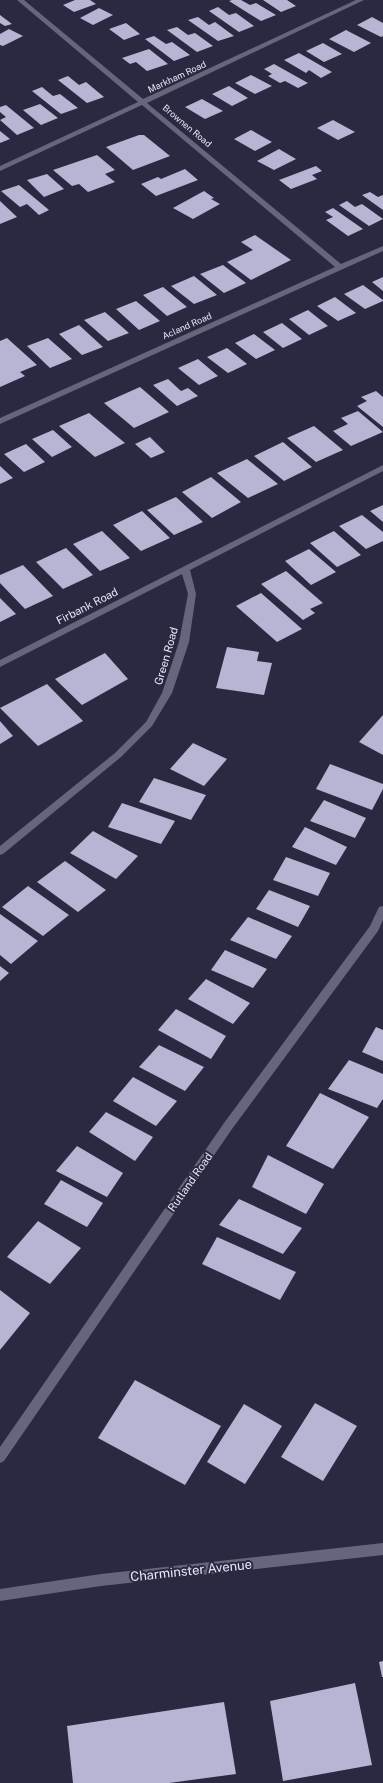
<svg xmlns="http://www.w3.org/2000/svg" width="383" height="1783" viewBox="0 0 383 1783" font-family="'Public Sans',sans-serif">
	<rect width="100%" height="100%" fill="#2b2841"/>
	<path fill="#b7b4d4" d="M75 0H90L96 4 74 12 63 5Z
		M232 0H241L250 5 256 3 276 15 261 21 229 1Z
		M263 0H287L296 6 281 12Z
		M218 7 229 15 236 13 254 26 239 32 209 11Z
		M99 8 113 15 93 25 80 18Z
		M0 15 12 24 5 26 0 23Z
		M198 17 209 25 215 22 234 36 218 41 188 20Z
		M372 17 383 23V36L381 37 357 25Z
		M126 23 140 34 124 40 109 29Z
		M177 27 188 35 195 33 213 46 197 52 167 30Z
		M9 29 23 36 3 46 0 45V34Z
		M346 30 371 43 354 52 329 39Z
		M154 36 166 44 172 42 190 55 174 61 145 39Z
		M323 43 342 54 324 62 306 51Z
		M149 49 168 64 147 71 136 62 130 64 122 58Z
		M299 53 332 72 321 78 309 70 306 73 284 60Z
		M274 64 308 83 298 88 285 81 280 83 268 76 272 74 264 69Z
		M251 75 272 86 255 94 235 83Z
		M68 76 79 85 86 82 104 97 87 103 58 80Z
		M229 86 248 98 232 106 212 94Z
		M42 87 53 96 60 94 78 108 61 114 32 91Z
		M202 99 223 111 205 119 185 107Z
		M40 104 58 118 41 125 23 110Z
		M6 105 34 128 17 135 0 120 6 117 0 112V107Z
		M333 120 355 132 338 140 317 128Z
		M251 130 272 142 255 151 234 139Z
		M0 131 10 139 0 143Z
		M139 135H144L170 156 133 170 106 147Z
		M279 149 296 159 274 170 257 161Z
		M97 155 115 170 105 174 115 182 88 192 79 184 72 186 53 170Z
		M316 166 322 171 312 175 317 179 291 189 279 180Z
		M185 169 198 180 156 196 141 184 158 177 161 179Z
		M47 174 64 189 44 197 27 180Z
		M19 185 49 210 39 215 27 204 20 207 1 191Z
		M204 191 214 198 211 199 220 204 193 219 173 208Z
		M370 192 378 197 383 195V210L362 195Z
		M0 201 17 217 0 224Z
		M347 201 355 207 362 204 383 219 369 226 339 205Z
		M333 208 363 229 348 236 326 220 333 217 325 212Z
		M255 235 291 260 251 280 227 262 253 250 241 242Z
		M223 265 246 283 224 293 200 274Z
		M194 276 217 295 194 304 171 286Z
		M383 277V291L372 282Z
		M363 285 383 300V301L365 309 344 294Z
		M163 287 187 307 167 316 143 295Z
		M335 297 356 313 338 321 317 306Z
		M136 301 160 321 139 330 116 309Z
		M308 310 328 326 309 335 289 319Z
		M105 312 129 333 108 341 84 320Z
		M282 323 302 339 283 348 263 332Z
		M79 325 103 347 82 355 59 334Z
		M254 334 275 350 256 359 235 343Z
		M7 338 37 365 20 372 25 376 0 387V341Z
		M48 338 72 359 50 368 27 346Z
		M227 348 247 364 228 373 207 357Z
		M198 359 218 376 199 385 178 368Z
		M168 379 181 391 188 388 198 396 177 406 153 385Z
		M140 387 169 412 134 428 104 403Z
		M376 391 383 397V427L357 406 367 401 361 397Z
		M358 411 383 432 351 446 333 431 348 424 341 418Z
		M89 413 125 443 95 457 59 426Z
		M314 426 343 450 316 462 287 438Z
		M53 430 72 447 52 457 32 439Z
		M150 437 165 452 151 458 135 444Z
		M283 442 312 467 284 481 254 456Z
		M26 444 45 462 24 472 4 454Z
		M247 459 278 484 248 498 217 473Z
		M0 466 13 478 0 484Z
		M211 477 241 502 212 518 182 492Z
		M176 497 203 522 174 535 147 510Z
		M383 505V522L370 511Z
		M142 511 170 538 141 551 113 525Z
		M362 515 383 532V541L366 549 339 526Z
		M102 531 130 558 100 571 73 544Z
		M334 531 361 555 337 567 310 543Z
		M66 548 93 575 63 589 36 562Z
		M309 549 336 572 311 585 285 561Z
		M23 565 53 596 25 609 0 583V575Z
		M286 571 323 603 310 609 315 613 303 620 261 584Z
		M261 593 302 629 277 642 236 606Z
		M0 598 16 614 0 622Z
		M227 647 259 652 257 661 272 663 264 695 216 688Z
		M105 653 128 679 82 705 55 679Z
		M47 684 83 721 38 746 0 708Z
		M383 715V755L359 742Z
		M0 721 13 736 0 744Z
		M193 743 227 759 204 786 170 769Z
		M330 764 383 784V789L372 810 316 789Z
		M154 778 206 795 191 820 139 802Z
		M324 800 366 818 355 838 310 821Z
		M122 803 175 821 161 844 108 827Z
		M305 827 347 847 336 865 292 847Z
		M93 831 138 856 116 879 70 853Z
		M286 857 330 873 318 896 273 880Z
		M65 861 106 890 78 912 37 882Z
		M28 886 69 915 43 936 2 907Z
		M269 890 310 906 298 927 256 909Z
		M0 914 38 941 11 964 0 955Z
		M248 917 292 936 276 959 230 940Z
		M225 950 267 969 253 988 211 970Z
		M0 966 9 973 0 981Z
		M206 979 250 1003 233 1024 188 999Z
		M176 1009 226 1036 211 1059 158 1030Z
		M376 1027 383 1030V1061L362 1052Z
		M159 1045 204 1067 185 1091 139 1067Z
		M349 1060 383 1074V1099L377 1108 328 1089Z
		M133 1077 177 1101 156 1126 113 1101Z
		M320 1093 369 1117 333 1169 286 1146Z
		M106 1112 153 1137 135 1161 89 1132Z
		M77 1146 123 1173 107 1197 56 1171Z
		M268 1155 324 1184 306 1214 252 1187Z
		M61 1180 103 1203 87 1227 44 1204Z
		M239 1199 302 1228 283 1254 219 1225Z
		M38 1221 81 1248 50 1284 7 1257Z
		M217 1237 296 1272 280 1300 202 1264Z
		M0 1290 30 1313 0 1350Z
		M135 1380 221 1426 185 1485 98 1438Z
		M315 1403 357 1426 323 1481 281 1457Z
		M244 1404 282 1426 245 1484 207 1462Z
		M383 1661V1677H382L379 1662Z
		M355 1683 372 1765 283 1781 270 1701Z
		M224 1702 236 1774 169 1783H73L67 1726Z"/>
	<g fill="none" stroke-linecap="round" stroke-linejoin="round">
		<path fill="#67647d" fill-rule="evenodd" d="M17 0H24L143 99 356 0H364L147 103 341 264 383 246V251L0 424V418L335 267 142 105 0 171V166L138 102Z
			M383 465V471L190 570 196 594 189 642 172 693 152 726 121 757 3 854 0 855V846L115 753 146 722 162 693 179 642 188 594 182 574 0 667V660Z
			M383 906V920L378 931 232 1129 4 1461 0 1463V1447L224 1123 370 926 379 907Z
			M383 1543V1555L101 1586 0 1601V1589L101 1574Z"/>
	</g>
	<g text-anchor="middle" stroke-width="4" stroke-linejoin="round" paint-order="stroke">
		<g font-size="9" fill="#e8e6f8" stroke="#2b2841">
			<text transform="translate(177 77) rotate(-25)" y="3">Markham Road</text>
			<text transform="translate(187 126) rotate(40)" y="3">Brownen Road</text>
			<text transform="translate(187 326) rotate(-24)" y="3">Acland Road</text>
		</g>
		<g font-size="11" fill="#e8e6f8" stroke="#2b2841">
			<text transform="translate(87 606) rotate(-27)" y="4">Firbank Road</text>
			<text transform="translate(166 656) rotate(-74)" y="4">Green Road</text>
			<text transform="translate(190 1182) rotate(-55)" y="4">Rutland Road</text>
		</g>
		<g font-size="13" fill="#e8e6f8" stroke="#2b2841">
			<text transform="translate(191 1570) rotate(-6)" y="5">Charminster Avenue</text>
		</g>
	</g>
</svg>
